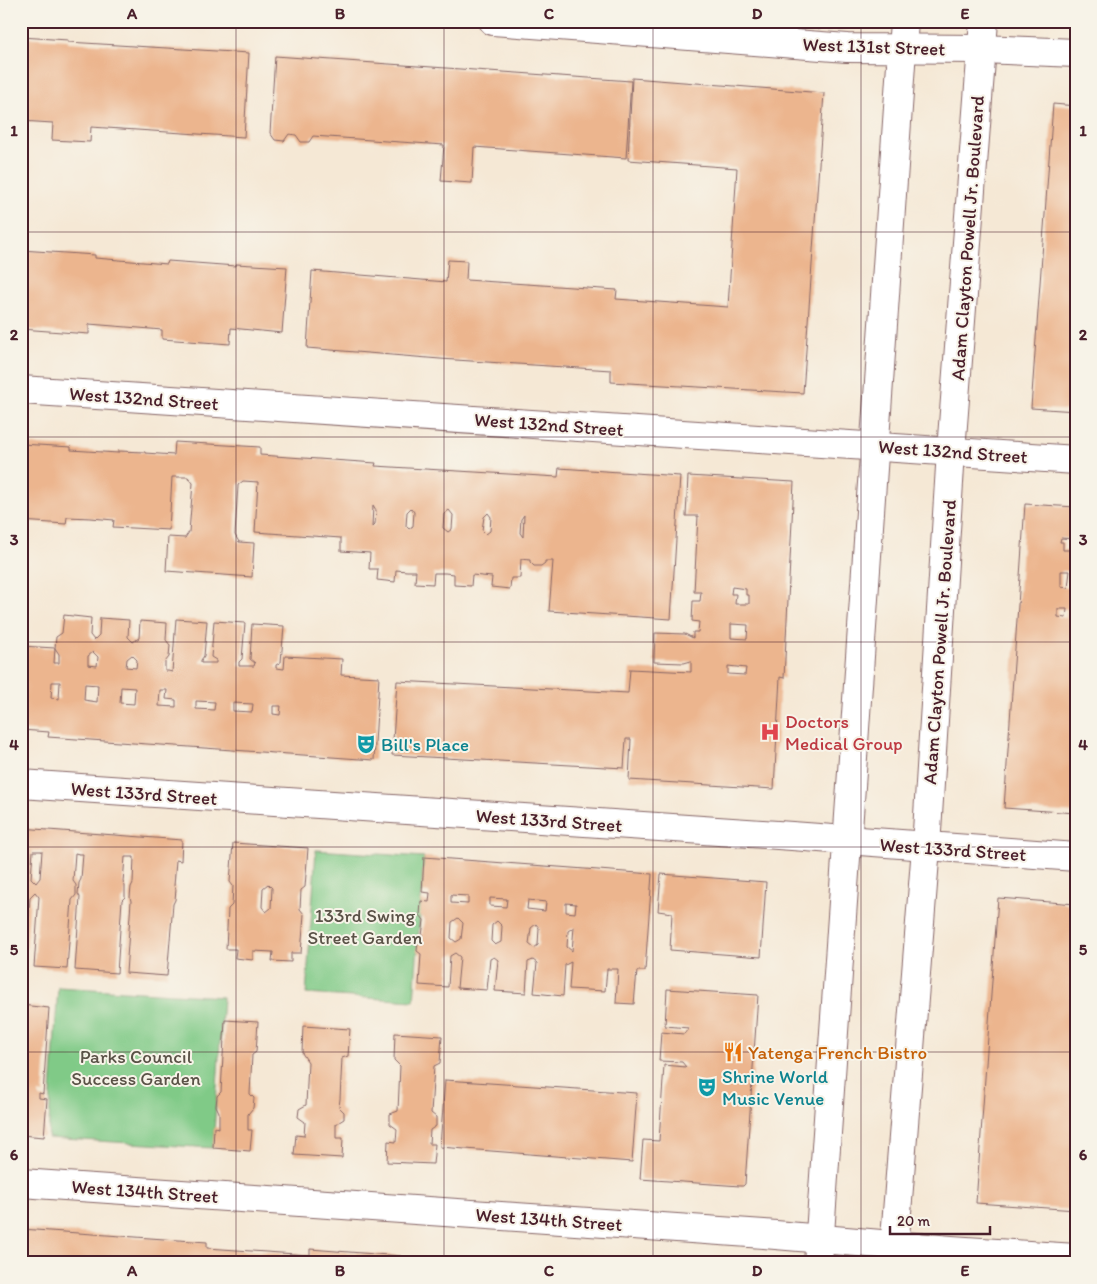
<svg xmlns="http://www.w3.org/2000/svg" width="1097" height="1284" viewBox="0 0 1097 1284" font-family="Itim,sans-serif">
	<rect width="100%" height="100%" fill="#f7f3e8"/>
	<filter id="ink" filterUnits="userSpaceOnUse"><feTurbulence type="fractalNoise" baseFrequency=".02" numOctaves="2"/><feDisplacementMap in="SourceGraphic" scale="10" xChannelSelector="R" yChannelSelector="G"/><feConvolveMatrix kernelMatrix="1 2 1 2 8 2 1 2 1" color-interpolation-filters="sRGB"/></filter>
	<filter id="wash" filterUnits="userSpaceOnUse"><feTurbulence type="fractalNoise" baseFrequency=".0096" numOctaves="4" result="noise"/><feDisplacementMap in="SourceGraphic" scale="20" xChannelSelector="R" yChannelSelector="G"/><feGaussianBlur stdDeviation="1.12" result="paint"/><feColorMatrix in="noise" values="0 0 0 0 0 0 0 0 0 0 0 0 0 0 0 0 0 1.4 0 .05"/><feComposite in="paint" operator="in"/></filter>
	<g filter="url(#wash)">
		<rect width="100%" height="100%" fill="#f5e8d5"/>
		<path fill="#80ca87" stroke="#657459" d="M316 850 424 857 414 1001 306 994Z
			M58 987 223 997 213 1148 48 1138Z"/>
		<g id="blocks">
			<path fill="#ecb58e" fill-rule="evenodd" d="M21 37 68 40V42L249 53 244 137 91 127 90 142 52 140 53 123 21 121Z
				M275 56 631 81 626 158 474 147 472 183 441 181 444 145 313 136 309 142H301L296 135 289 134 284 141 275 140 270 133Z
				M632 78 824 93 803 393 611 382V370L440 359 307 348 312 271 446 282 448 260 467 261 466 280 617 290 616 299 728 307 737 168 628 160Z
				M1053 104 1076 106V411L1031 408Z
				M21 250 95 255V258L167 264 168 261 236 266V264L287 267 282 333 231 328 230 344 162 339V330L139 328 89 324V334L21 329Z
				M175 442 260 447V455L376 463 375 466 558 477 559 468 680 476 671 619 549 611 553 561H545V563L541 566H534L530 562V560L521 559 520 578H511L510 589 491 587 492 577 472 575 471 586 454 585V574L445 573H434L433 584 415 583 416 571H407L396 570 395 582 377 580 378 569H369L370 553 341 551V538L255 532 258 482 243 481 238 485 235 535 239 542 254 543 252 577 166 571 168 537 185 538 189 532 193 483 188 477H172L169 530 113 527 114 520 91 518 67 517 66 524 21 521V444L71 447V450L118 453V451L145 452V453L174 455ZM373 505 376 510 375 524 372 527ZM411 508 414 512 413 526 409 529 406 526 407 512ZM449 510 453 515 452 529 448 532 443 528 444 514ZM488 513 491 517 490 531 486 534 482 530 484 517ZM524 515 523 537 520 533 521 519Z
				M688 476 794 482 784 678 780 677 774 789 629 780 631 739H626L624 768 392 755 397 681 628 693 630 669 691 672V661L684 663 654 662 655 633 685 634 693 638V632H698L699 622 692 621 693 601H700L701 592H694L698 516H686ZM732 587 746 589V595H749V604H735L736 594H731ZM731 624 748 625 747 639 731 638ZM728 666 746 668 745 675 728 674Z
				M1025 504 1076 507V539L1061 538 1060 542H1063V550H1071L1072 543H1076V813L1004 808ZM1061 571H1070L1068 588 1061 587ZM1058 609H1067L1066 618 1058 617Z
				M64 615 91 618 90 635 94 640 99 635 100 618 129 620 128 637 133 642 139 638 140 621 167 623 166 640 170 645 169 657 165 662V671H168L172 672 176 619 207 621 204 656 201 660V663H216V660L211 657 214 621 245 623 242 659 239 662V666H254L255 663 250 659 252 624 284 626 281 662 276 665V668L284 669 285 656 342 659 341 675 379 677 374 760 48 737 49 732 21 730V646L55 648 56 637 62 633ZM55 648 59 654V663H54ZM93 652 98 657 97 666 88 665V656ZM132 655 137 660 136 668 126 667 127 659ZM52 682H60L59 699 51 698ZM85 684 98 685 97 702 84 700ZM121 687 135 688 134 704 120 703ZM160 690H167L166 699 176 700V707L159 706ZM196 701 215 702 214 710 196 709ZM233 703 253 704 252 712 233 711ZM273 706H281L280 715 273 714Z
				M21 828 182 840 181 861 176 860 174 886 176 889 175 900 173 904 167 976 126 973 131 901 130 897 131 887 133 883 134 857H125L123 882 125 886V897L122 900 117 973 75 970 80 897 78 894 79 883 81 879 83 854H79L75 853 73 881 76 885V895L72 900 67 969 34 967 39 897 35 892 30 897 25 966H21ZM33 851H42L40 878 36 883 31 878Z
				M233 843 308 848 305 887 301 890 300 909 304 914 301 953H291V962L272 961 273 952 253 951V960L235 958 236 949H226L228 909 232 905 233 886 230 882ZM268 884 272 888 271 908 266 912 262 907 263 888Z
				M424 857 652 874 645 971H637L634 1004 616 1003 618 969H607L605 991 569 989 571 962 565 965 563 996 534 993 537 963 533 960 528 962 526 993 495 991 498 960 494 957 490 959 487 990 457 988 460 957 455 953 450 956 448 987 419 985 421 954 417 951 418 939 422 936 424 920 420 915 421 901 429 902 430 893 422 892ZM451 895 468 896V904L451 903ZM490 898 507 899 506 907 490 906ZM528 900 546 902 545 911 527 909ZM566 903 576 904 575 913 566 912ZM458 918 463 923 461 939 456 942 451 938 452 922ZM497 921 502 926 501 942 495 945 491 941 492 925ZM536 924 539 928 538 945 534 948 529 944 531 928ZM574 927 572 951 567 947 568 931Z
				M661 874 766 882 761 957 670 950 672 913 658 911Z
				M998 898 1076 904V1210L976 1203Z
				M667 989 758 995 745 1184 743 1186H740L640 1179 643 1140 659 1141 664 1065 686 1067 682 1062 659 1061 661 1032 684 1034 689 1028 665 1026Z
				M21 1005 49 1008 43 1094 39 1093V1098L47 1099 44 1137 21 1135Z
				M225 1020 258 1022 256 1052 252 1055 250 1094 254 1098 253 1108 248 1114V1130H252L250 1151 213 1148 214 1127 219 1128V1112L216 1106 217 1096 221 1092Z
				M303 1026 350 1029 348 1056 342 1058 340 1099 339 1107 344 1112V1119L336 1124V1138H343L342 1158 294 1155 296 1135 304 1136 305 1122 298 1117 299 1109 306 1105 308 1062 302 1053Z
				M395 1033 442 1036 440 1063 434 1066 431 1113 436 1117V1126L430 1130 429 1144H435L433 1164 387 1162 388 1141 396 1142 397 1129 390 1124V1114L398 1111 400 1066 394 1060Z
				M445 1080 637 1093 632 1162 440 1147Z
				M21 1229 207 1242V1248L310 1255V1249L401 1256V1263H21Z"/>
		</g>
	</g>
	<g filter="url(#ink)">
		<use href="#blocks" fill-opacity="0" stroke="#866566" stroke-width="1"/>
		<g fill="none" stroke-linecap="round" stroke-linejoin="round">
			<defs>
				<path id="street" d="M493 21 847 48 982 49 1076 53
					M21 390 1076 460
					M21 784 792 836 1076 857
					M21 1183 764 1234 951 1250 1076 1258"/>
				<path id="primary" d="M818 1263 904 21
					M893 1263 926 847 951 451 984 21"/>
			</defs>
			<use href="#street" stroke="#866566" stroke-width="30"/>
			<use href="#primary" stroke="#866566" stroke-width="30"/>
			<use href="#street" stroke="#fff" stroke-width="28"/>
			<use href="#primary" stroke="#fff" stroke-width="28"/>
		</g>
	</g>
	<path fill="none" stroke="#4a1f2b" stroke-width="1" stroke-opacity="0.55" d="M236 21V1263M444 21V1263M653 21V1263M861 21V1263M21 232H1076M21 437H1076M21 642H1076M21 847H1076M21 1052H1076"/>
	<defs>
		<symbol id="hospital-bare" viewBox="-9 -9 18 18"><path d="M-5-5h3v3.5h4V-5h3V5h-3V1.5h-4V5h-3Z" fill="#e0444e" stroke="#f7f3e8" stroke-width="2.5" paint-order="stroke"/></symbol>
		<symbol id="theatre-bare" viewBox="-9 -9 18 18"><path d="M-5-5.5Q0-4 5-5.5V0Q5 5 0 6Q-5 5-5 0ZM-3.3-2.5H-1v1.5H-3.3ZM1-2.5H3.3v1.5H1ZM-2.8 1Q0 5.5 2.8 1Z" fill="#0f9aa8" stroke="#f7f3e8" stroke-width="2.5" paint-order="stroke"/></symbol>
		<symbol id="restaurant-bare" viewBox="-9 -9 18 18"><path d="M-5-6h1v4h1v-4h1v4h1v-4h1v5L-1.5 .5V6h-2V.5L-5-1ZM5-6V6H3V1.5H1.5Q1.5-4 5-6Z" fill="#e8710a" stroke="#f7f3e8" stroke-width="2.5" paint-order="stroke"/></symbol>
	</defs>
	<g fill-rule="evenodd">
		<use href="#hospital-bare" x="756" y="718" width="28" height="28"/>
		<use href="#theatre-bare" x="352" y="730" width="28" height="28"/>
		<use href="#restaurant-bare" x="719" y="1038" width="28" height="28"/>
		<use href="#theatre-bare" x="693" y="1073" width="28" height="28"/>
	</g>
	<g text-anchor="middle" stroke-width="4" stroke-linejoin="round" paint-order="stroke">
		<g font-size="19" fill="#4a1f2b" stroke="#f7f3e8">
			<text transform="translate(874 46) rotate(2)" y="7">West 131st Street</text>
			<text transform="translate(967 238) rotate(-86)" y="7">Adam Clayton Powell Jr. Boulevard</text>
			<text transform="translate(144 398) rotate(4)" y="7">West 132nd Street</text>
			<text transform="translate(549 424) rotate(4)" y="7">West 132nd Street</text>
			<text transform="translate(953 451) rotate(4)" y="7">West 132nd Street</text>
			<text transform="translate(939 642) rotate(-86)" y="7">Adam Clayton Powell Jr. Boulevard</text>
			<text transform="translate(144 793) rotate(4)" y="7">West 133rd Street</text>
			<text transform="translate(549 820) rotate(4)" y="7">West 133rd Street</text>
			<text transform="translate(953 849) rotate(4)" y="7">West 133rd Street</text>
			<text transform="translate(145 1191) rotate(4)" y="7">West 134th Street</text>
			<text transform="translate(549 1219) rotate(4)" y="7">West 134th Street</text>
		</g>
		<g font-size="19" fill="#be3a42" stroke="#f7f3e8" text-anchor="start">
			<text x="785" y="728">Doctors<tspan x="785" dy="22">Medical Group</tspan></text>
		</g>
		<g font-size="19" fill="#0d838f" stroke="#f7f3e8" text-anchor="start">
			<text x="381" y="751">Bill's Place</text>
			<text x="722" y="1083">Shrine World<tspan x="722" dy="22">Music Venue</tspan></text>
		</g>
		<g font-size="19" fill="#5a5247" stroke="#f7f3e8">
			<text x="365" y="922">133rd Swing<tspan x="365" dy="22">Street Garden</tspan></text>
			<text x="136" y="1063">Parks Council<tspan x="136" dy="22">Success Garden</tspan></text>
		</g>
		<g font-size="19" fill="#c56008" stroke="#f7f3e8" text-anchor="start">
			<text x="748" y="1059">Yatenga French Bistro</text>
		</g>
	</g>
	<rect width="1097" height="1284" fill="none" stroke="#f7f3e8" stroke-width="55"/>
	<path d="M890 1226v8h100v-8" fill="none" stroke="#4a1f2b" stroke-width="2.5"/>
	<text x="897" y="1226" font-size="15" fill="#4a1f2b" stroke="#f7f3e8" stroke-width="4" paint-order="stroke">20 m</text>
	<rect x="28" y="28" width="1042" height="1228" fill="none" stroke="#4a1f2b" stroke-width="2"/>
	<g font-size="16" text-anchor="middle" font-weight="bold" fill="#4a1f2b">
		<text x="132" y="19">A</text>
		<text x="340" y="19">B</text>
		<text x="549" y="19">C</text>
		<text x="757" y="19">D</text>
		<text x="965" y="19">E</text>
		<text x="14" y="136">1</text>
		<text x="1083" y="136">1</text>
		<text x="14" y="340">2</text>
		<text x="1083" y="340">2</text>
		<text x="14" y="545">3</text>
		<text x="1083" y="545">3</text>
		<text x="14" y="750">4</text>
		<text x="1083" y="750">4</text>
		<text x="14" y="955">5</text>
		<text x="1083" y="955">5</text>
		<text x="14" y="1160">6</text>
		<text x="1083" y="1160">6</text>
		<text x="132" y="1276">A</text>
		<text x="340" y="1276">B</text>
		<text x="549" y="1276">C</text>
		<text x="757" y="1276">D</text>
		<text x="965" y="1276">E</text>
	</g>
</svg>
